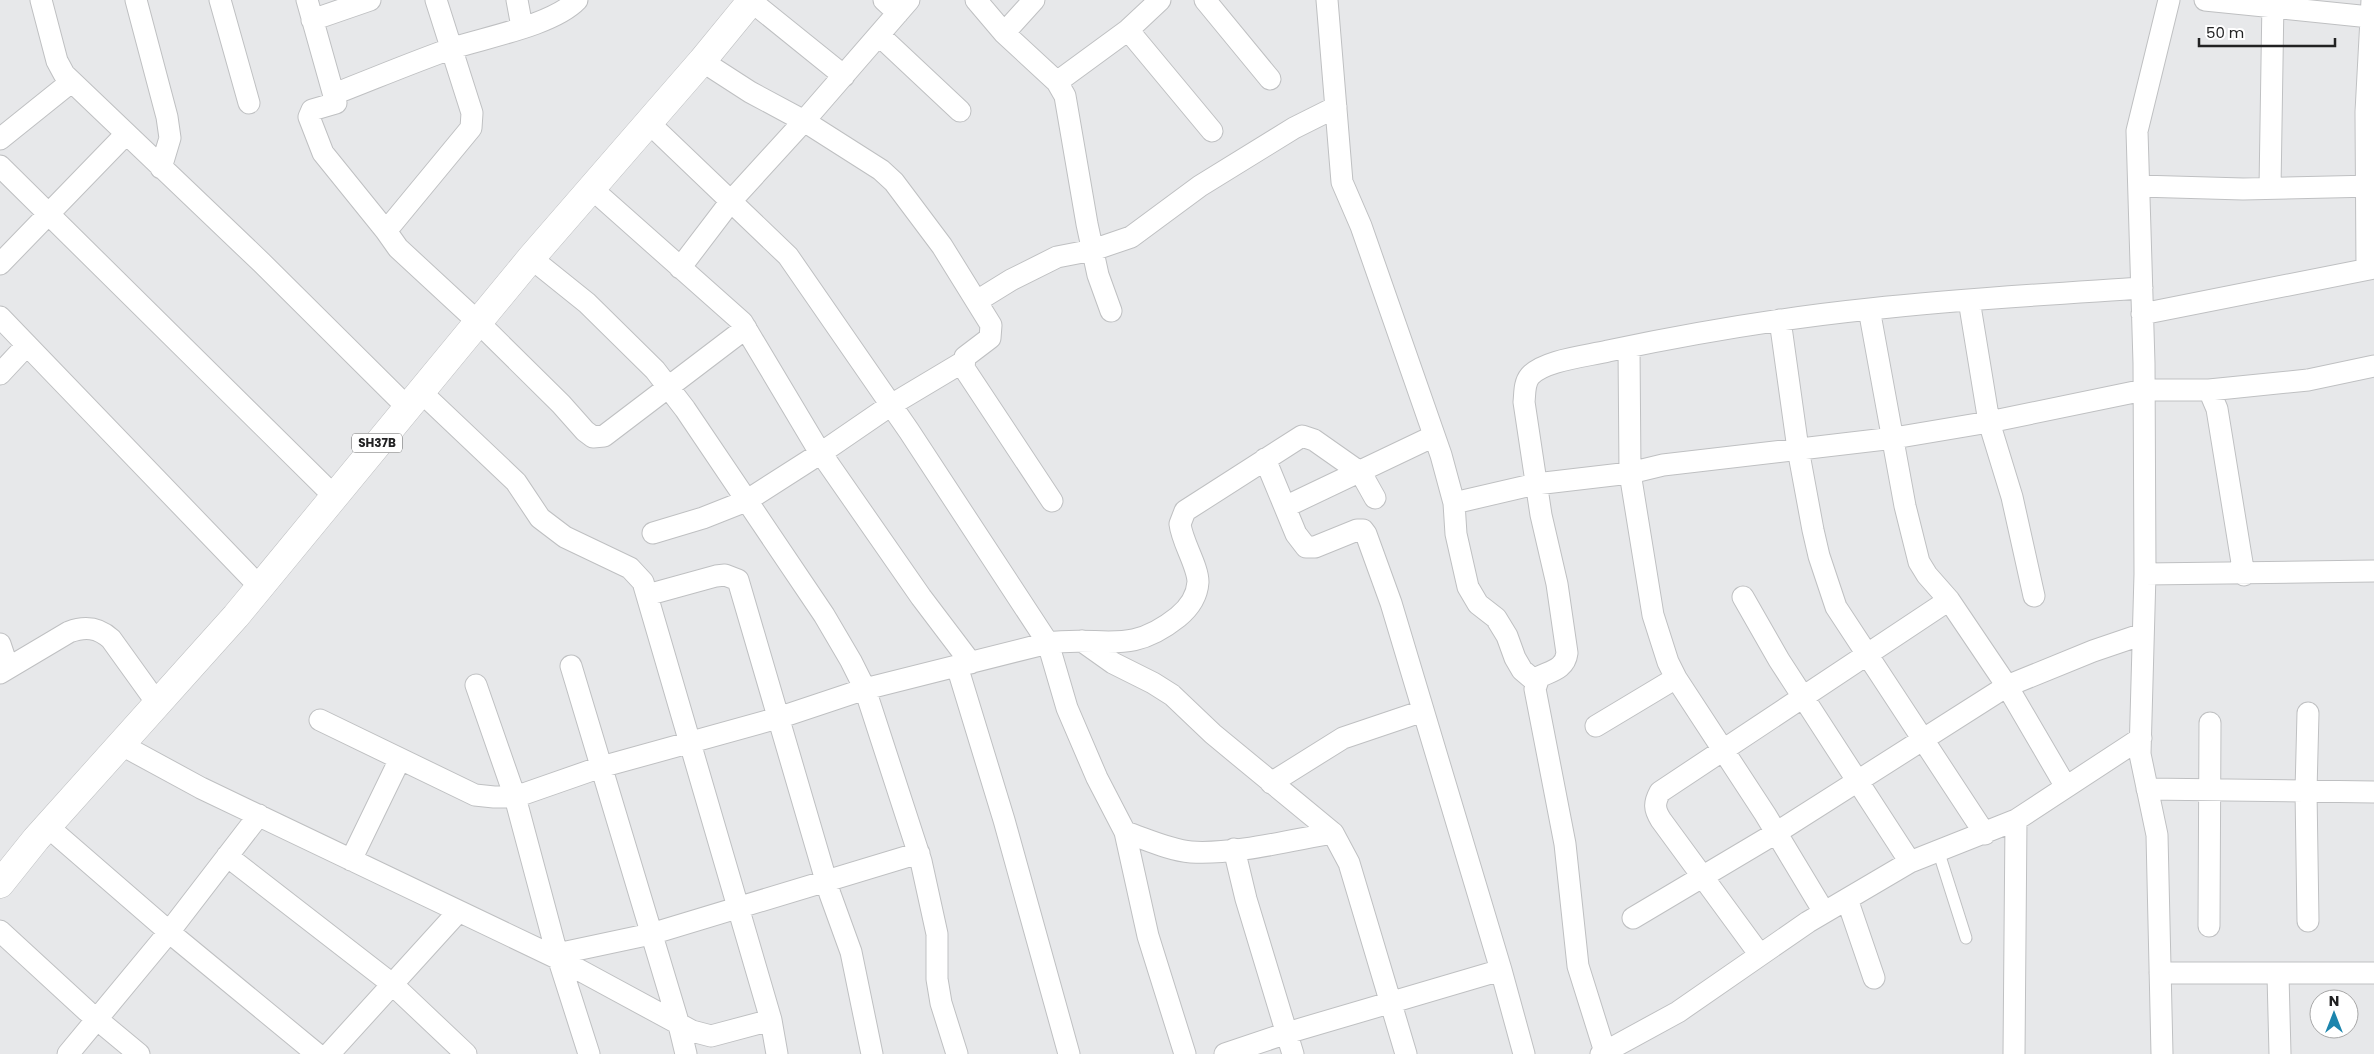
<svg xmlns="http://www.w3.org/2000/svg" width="2374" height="1054" viewBox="0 0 2374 1054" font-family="Poppins,sans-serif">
	<rect width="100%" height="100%" fill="#e7e8ea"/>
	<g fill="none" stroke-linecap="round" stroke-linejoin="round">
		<defs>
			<path id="lane" d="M1938 850 1966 938"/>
			<path id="street" d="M41 0 57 61 64 74 262 263 407 407
				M136 0 167 117 170 138 161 168
				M220 0 249 103
				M307 0 336 103 312 110 309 117 323 153 386 231
				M436 0 472 113 471 128 386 231 398 248 478 322 561 404 585 431 593 437 604 436 746 328
				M517 0 522 27
				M884 0 898 13
				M976 0 1004 33 1057 82 1065 96 1087 224 1098 275 1111 311
				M1205 0 1270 79
				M1327 0 1342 182 1361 226 1441 455 1454 503 1456 534 1468 587 1478 604 1496 618 1507 636 1515 658 1522 670 1536 682
				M2205 0 2370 17
				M751 1 844 76
				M312 20 370 0
				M1128 30 1212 131
				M1004 33 1034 0
				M880 36 960 111
				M702 61 750 92 804 121 881 170 894 182 942 246 991 325 990 338 965 357 964 368 1052 501
				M1057 82 1128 30 1160 0
				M334 94C373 79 413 62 453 48 487 37 553 25 577 0
				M649 123 788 256 909 431 1048 643 1067 708 1097 778 1125 832C1146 839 1169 850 1191 852 1232 855 1292 840 1333 833L1349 863 1406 1054
				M0 139 71 82
				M0 166 334 496
				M2139 186 2243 189 2374 186
				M591 188 742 322 816 446 921 597 971 663
				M2270 188 2273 0
				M531 258 587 303 655 370 685 409 824 615 851 661 865 689 921 861 937 934V979L941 1003 957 1054
				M0 264 126 134
				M680 268 731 201 804 121 909 0
				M2367 269 2366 112 2372 0
				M1969 300 1989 422 2012 497 2034 596
				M977 301 1011 280 1057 257 1093 250 1131 237 1200 186 1294 128 1336 107
				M1869 309 1905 506 1919 562 1927 575 1949 600 2007 686 2066 787
				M2142 314 2374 268
				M0 317 260 587
				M1780 320 1798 449 1813 530 1819 556 1836 607 1985 834
				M1629 347 1630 473 1653 615 1668 662 1676 678 1765 814 1824 912
				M0 374 27 345
				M1265 459 1296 534 1306 547H1315L1357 530H1363L1366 534 1391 603 1501 970 1524 1054
				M1454 503 1536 484 1630 473 1663 465 1894 438 1989 422 2144 390H2209
				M1285 507 1434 436
				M653 533 703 518 746 501 821 453 891 405 963 362
				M2145 574 2374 571
				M2244 575 2217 409 2209 390 2308 380 2374 366
				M647 595 716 576 725 575 738 580 830 894 851 952 872 1054
				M1743 597 1779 660 1910 862
				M1082 641 1113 663 1153 683 1172 695 1213 734 1333 833
				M0 644 8 668
				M571 666 679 1025 686 1054
				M957 666 1004 820 1069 1054
				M0 673 69 632C85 626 98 627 111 639L157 703
				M476 685 515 797 557 954 589 1054
				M320 720 475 795 494 797H515L601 767 778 718 865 689 1048 643C1103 635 1128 657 1178 617 1189 608 1197 597 1198 582 1198 566 1182 542 1180 524L1185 511 1302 436 1314 440 1361 473 1375 498
				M1596 726 1676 678
				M120 744 201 788 559 959 692 1031 711 1036 771 1020 643 582 630 568 565 537 540 518 516 482 420 391
				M1271 783 1343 738 1423 711
				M2147 789 2374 792
				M47 826 175 937 317 1054
				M1125 832 1148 936 1185 1054
				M1234 849 1246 899 1293 1054
				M227 856 392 984 466 1054
				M351 860 400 759
				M1847 899 1874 978
				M1633 918 1776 833 2007 686 2093 651 2143 634
				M2308 921 2306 791 2308 713
				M2209 926 2210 723
				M0 931 87 1011 139 1054
				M557 954 651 934 919 853
				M1760 955 1661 820C1654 809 1654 803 1660 792L1949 600
				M2160 973H2374
				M2278 975 2280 1054
				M771 1020 777 1054
				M1605 1052 1578 966 1565 844 1535 689 1539 677C1551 671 1565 669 1567 653L1557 584 1541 515 1524 402C1525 394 1524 383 1530 376 1544 360 1588 356 1608 351 1694 333 1782 318 1870 309 1960 299 2051 294 2142 288
				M68 1054 169 932 259 815
				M329 1054 458 912
				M1225 1054 1287 1033 1501 970
				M1601 1054 1678 1012 1808 922 1910 862 2016 820 2141 738
				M2014 1054 2016 820
				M2162 1054 2157 835 2140 754 2145 574 2144 363 2137 131 2169 0"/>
			<path id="primary" d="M0 884 36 839 236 616 531 258 702 61 752 0"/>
		</defs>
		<use href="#lane" stroke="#bfc0c2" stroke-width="13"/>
		<use href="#street" stroke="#bfc0c2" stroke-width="23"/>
		<use href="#primary" stroke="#bfc0c2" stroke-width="29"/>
		<use href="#lane" stroke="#fff" stroke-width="11"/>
		<use href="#street" stroke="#fff" stroke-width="21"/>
		<use href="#primary" stroke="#fff" stroke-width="28"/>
	</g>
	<g text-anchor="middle" stroke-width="4" stroke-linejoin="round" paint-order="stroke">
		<rect fill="#fff" stroke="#646465" stroke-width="1" x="352" y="433.5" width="50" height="19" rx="4"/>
		<g font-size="12" font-weight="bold" fill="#222223">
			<text x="377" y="447">SH37B</text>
		</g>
	</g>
	<g transform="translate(2334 1014)"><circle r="24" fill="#ffffff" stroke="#a7a7a7"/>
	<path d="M0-4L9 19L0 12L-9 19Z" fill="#1c85ad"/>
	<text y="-8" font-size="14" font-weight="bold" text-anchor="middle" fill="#222223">N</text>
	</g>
	<path d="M2199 38v8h136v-8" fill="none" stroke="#222223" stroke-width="2.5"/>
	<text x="2206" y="38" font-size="15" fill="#222223" stroke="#ffffff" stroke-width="4" paint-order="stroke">50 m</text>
</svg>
